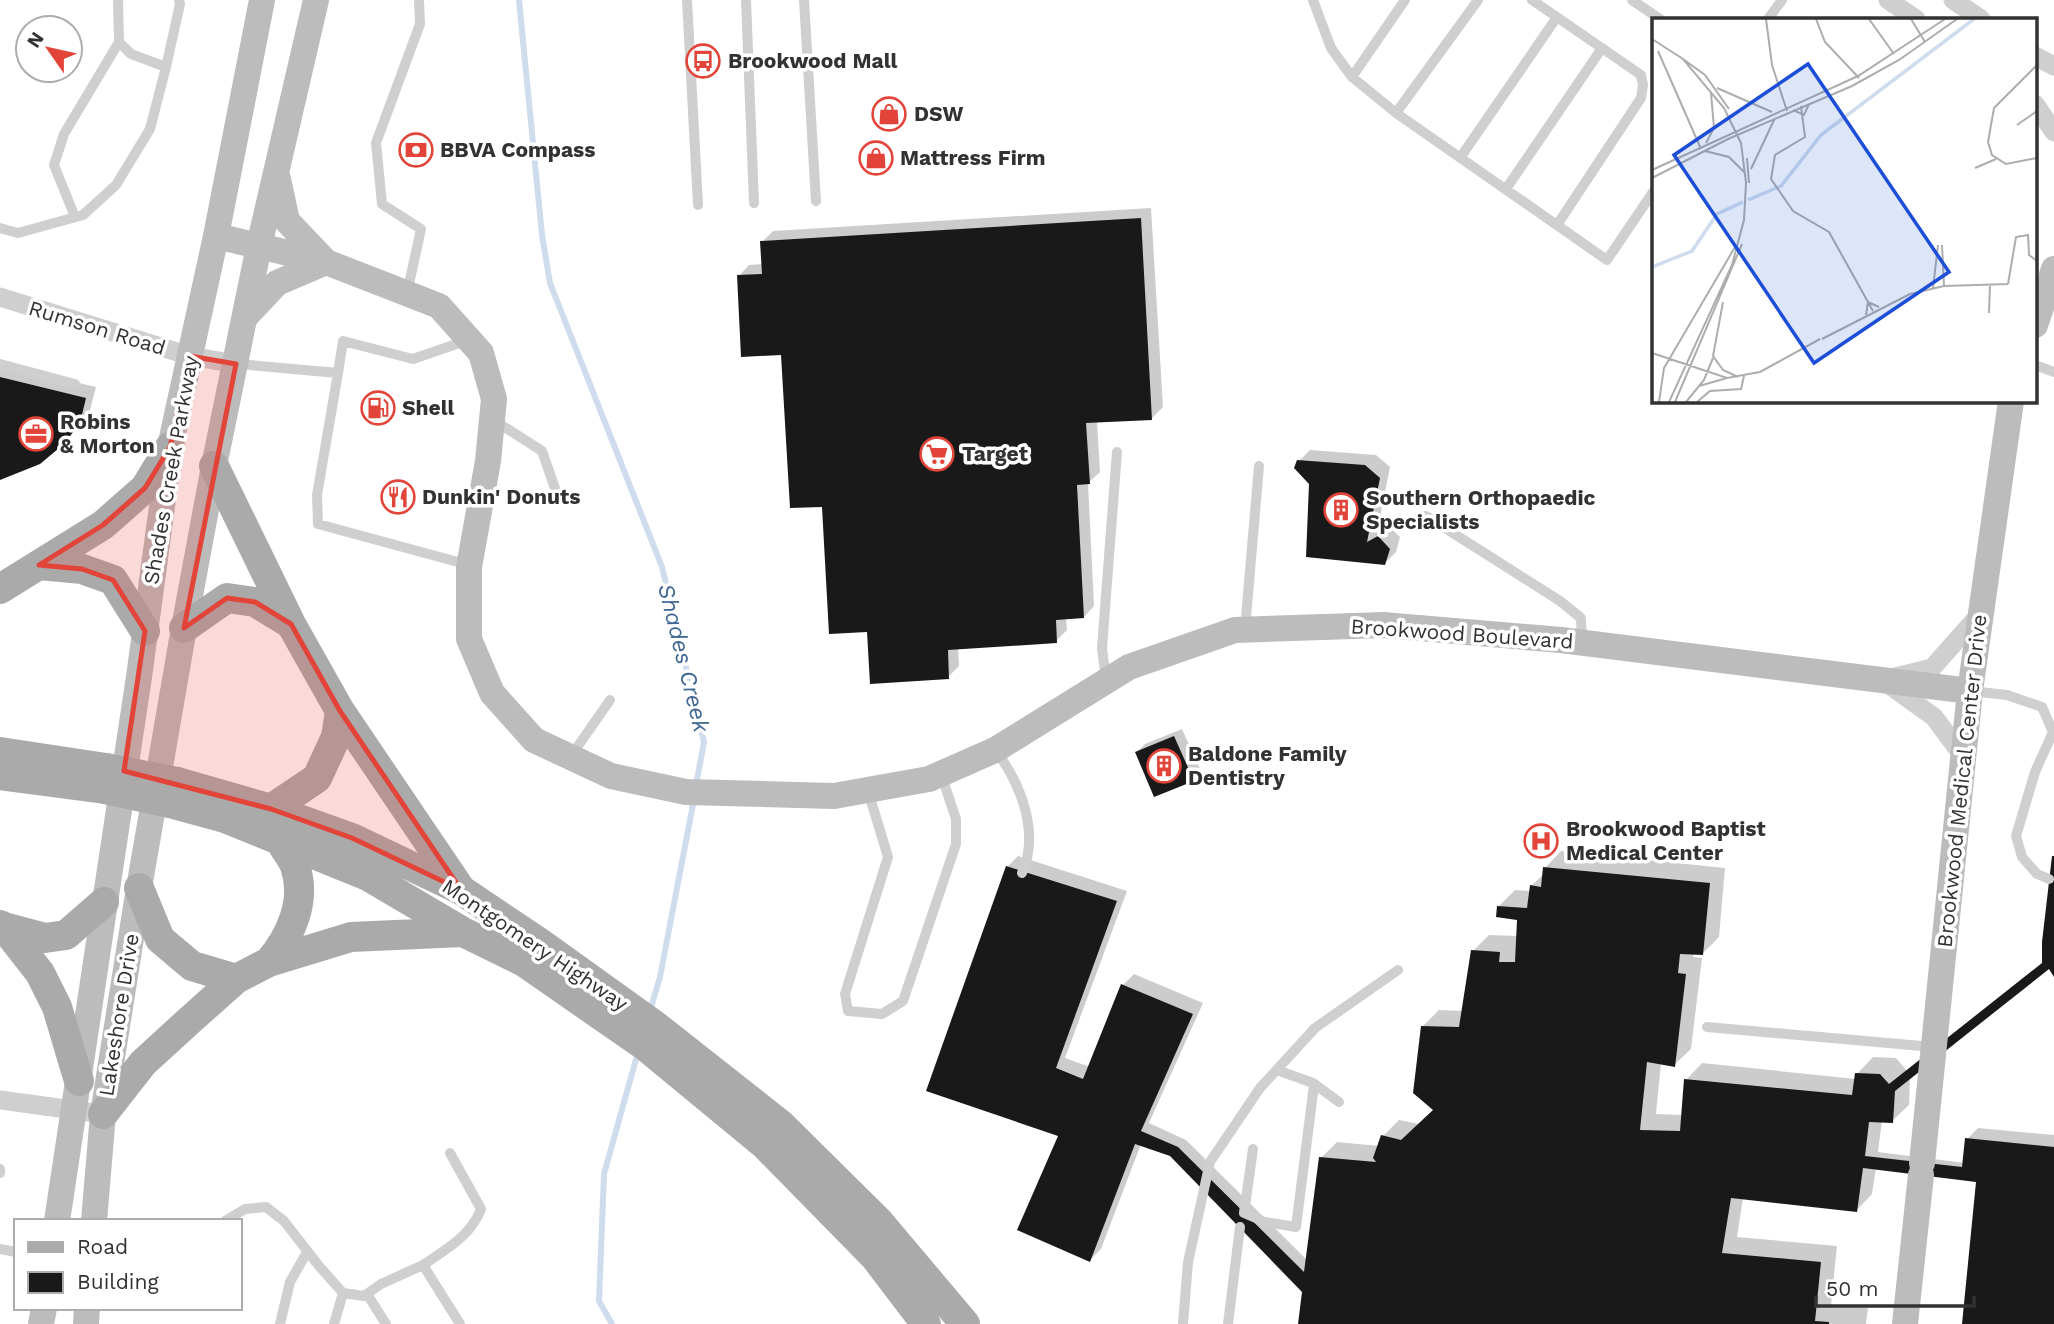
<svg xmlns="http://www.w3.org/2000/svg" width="2054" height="1324" viewBox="0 0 2054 1324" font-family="'Work Sans',sans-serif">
	<rect width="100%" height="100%" fill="#fff"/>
	<path fill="#0003" d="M1151 208 1163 407 1152 418 1097 421 1100 472 1088 483 1094 606 1084 617 1066 618 1067 630 1056 641 958 647 959 666 948 677 824 505 783 353 739 276 749 265 764 264 762 242 773 231Z
		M0 364 96 387 90 410 62 443 0 479Z
		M1310 450 1376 455 1390 467 1377 533 1389 526 1400 537 1396 552 1385 563 1311 484 1299 461Z
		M1182 729 1201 771 1193 779 1137 752 1145 744Z
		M1561 851 1725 868 1719 937 1703 953H1694L1693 957 1702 958 1691 1049 1674 1065 1661 1063 1656 1114 1683 1115 1686 1080 1702 1063 1856 1079 1857 1074 1873 1057 1896 1058 1907 1071 2044 962 2054 859V974L2048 968 1910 1077 1909 1105 1892 1121 1882 1120 1878 1152 1965 1163 1967 1139 1978 1128 2054 1135V1324H1964L1978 1180 1876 1168 1872 1194 1856 1211 1743 1198 1737 1237 1837 1246 1831 1305 1868 1308 1866 1324H1300L1304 1291 1171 1154 1141 1144 1101 1249 1090 1260 1061 1135 1007 867 1018 856 1127 891 1065 1058 1090 1067 1123 985 1134 974 1203 1003 1149 1123 1186 1140 1307 1260 1321 1158 1337 1142 1379 1146 1383 1136 1399 1120 1419 1124 1435 1109 1422 1027 1439 1010 1463 1011 1473 951 1489 935 1518 936 1519 919 1499 906 1515 890 1531 891V886L1545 873V868Z"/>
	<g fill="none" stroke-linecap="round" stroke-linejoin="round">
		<path stroke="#cedced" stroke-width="6" d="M519 0 542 235 550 283 662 567 704 742 696 785
			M650 1011 660 977 694 799
			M612 1324 599 1301 604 1174 638 1052"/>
	</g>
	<path fill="#191919" d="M1141 218 1152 420 1086 423 1090 484 1077 485 1084 618 1056 620 1057 643 948 650 949 679 870 684 867 632 829 634 822 507 790 508 781 355 741 357 737 275 762 274 760 241Z
		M0 377 86 398 80 423 64 444 40 464 0 480Z
		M1297 460 1365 465 1380 478 1367 542 1378 536 1390 549 1385 565 1306 557 1309 484 1294 468Z
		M1174 736 1194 781 1154 797 1135 752Z
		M2052 856H2054V977L2049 969 1895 1091 1893 1123 1869 1122 1865 1156 1962 1167 1965 1138 2054 1147V1324H1962L1976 1182 1863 1168 1857 1212 1731 1198 1722 1253 1821 1262 1815 1321 1829 1322V1324H1298L1302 1292 1170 1156 1135 1144 1090 1262 1017 1230 1058 1136 926 1091 1006 866 1117 901 1056 1068 1083 1079 1121 984 1193 1014 1141 1131 1178 1147 1304 1272 1319 1157 1376 1162 1373 1158 1381 1135 1401 1140 1433 1110 1413 1093 1421 1026 1459 1027 1471 950 1500 952 1499 962H1515L1517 920 1496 917 1497 906 1527 908 1530 885 1541 887 1543 867 1710 883 1703 955 1680 954 1678 973 1686 974 1675 1067 1647 1062 1640 1130 1680 1131 1684 1079 1852 1095 1855 1073 1880 1074 1889 1084 2042 963V942Z"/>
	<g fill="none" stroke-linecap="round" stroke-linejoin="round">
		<path stroke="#cfcfcf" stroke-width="10" d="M118 0 119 42 131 54 166 67
			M687 0 698 205
			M746 0 754 203
			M804 0 816 201
			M1313 0 1331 48 1352 77 1396 113 1607 260 1653 192
			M1532 0 1641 75 1643 85 1641 98 1557 225
			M1632 0 1660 19
			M1768 19 1782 0
			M1352 77 1405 0
			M1396 113 1478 0
			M1460 158 1557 17
			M1506 189 1602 48
			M75 217 54 165 64 134 119 42
			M0 228 18 233 83 215 116 185 150 129 166 67 180 4 179 0
			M407 293 421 229 382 204 376 143 420 24 419 0
			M0 364 75 384
			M238 364 338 373 317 495 318 524 469 565
			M2035 365 2054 372
			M338 373 343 341 413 359 468 340
			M495 421 542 451 559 500
			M1426 516 1560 601 1581 618 1582 642
			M1245 629 1259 466
			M1106 680 1102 648 1117 452
			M1970 691 2007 695 2042 707 2053 732 2035 772 2016 836 2022 857 2037 874 2049 879
			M997 752C1021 785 1040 833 1022 873
			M571 756 610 700
			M868 791 888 857 845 994 848 1011 882 1014 903 1001 956 844V819L941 774
			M1707 1027 1933 1047
			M1277 1070 1313 1083 1339 1102
			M1253 1149 1244 1213 1265 1222 1296 1227 1314 1085
			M0 1169V1173
			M225 1221 245 1209 266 1207 284 1221 319 1266 343 1293 364 1296 381 1284 423 1265 460 1324
			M0 1249 16 1252
			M423 1265C446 1249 471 1236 481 1209L450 1153
			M367 1294 386 1324
			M280 1324 290 1282 307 1252
			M334 1324 343 1293
			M1183 1324 1188 1262 1210 1162 1260 1088 1315 1028 1398 970
			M1228 1324 1240 1227"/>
		<path stroke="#cfcfcf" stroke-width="19" d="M1888 0 1916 19
			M1953 0 1981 19
			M2035 56 2054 66
			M2035 104 2054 132
			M0 297 190 356 236 364
			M1895 677 1932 668 1981 613
			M1884 681 1934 717 1963 756
			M0 1100 103 1114"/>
		<path stroke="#bcbcbc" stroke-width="26" d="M216 236 326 262 439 306 481 353 494 399 488 461 469 567V639L492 693 534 740 611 776 686 792 834 796 929 779 995 750 1129 667 1235 630 1383 625 1561 640 1970 691
			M246 316 277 283 326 262 287 221 278 179
			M2035 325 2054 269
			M1922 1163 1970 691 2011 401
			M57 1221 139 677 170 447 216 236 262 0
			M94 1221 103 1114 139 888 184 628 214 466 259 246 316 0
			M41 1324 44 1308
			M86 1324 87 1308
			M1905 1324 1921 1175"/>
		<path stroke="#aaa" stroke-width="30" d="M214 466 291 624 340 711 461 890
			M39 565 82 569 113 580 145 631
			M0 589 103 525 145 488 170 447
			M184 628 227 598 255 602 291 624
			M0 752 106 768
			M0 775 105 789
			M177 782 271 809 352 838 461 890 540 943 657 1027 780 1124 879 1222 965 1324
			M170 803 225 818 368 876 463 932 524 962 645 1046 765 1145 875 1257 926 1324
			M271 809 317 778 336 737 340 711
			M139 888 160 939 192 966 236 979
			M0 925 4 927 40 973 57 1007 79 1081
			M4 927 45 938 66 935 104 902
			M269 962C291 936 307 900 295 866 292 858 285 850 281 842
			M103 1114 143 1063 190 1020 236 979 269 962 351 937 463 932"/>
		<path stroke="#aaa" stroke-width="30" d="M106 768 177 782
			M105 789 170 803"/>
	</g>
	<path fill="#e2443a" fill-opacity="0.2" stroke="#e2443a" stroke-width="5" stroke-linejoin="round" d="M190 356 236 364 184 628 227 598 255 602 291 624 340 711 461 890 352 838 271 809 124 771 145 631 113 580 82 569 39 565 103 525 145 488 170 447Z"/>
	<defs>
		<symbol id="bus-ring" viewBox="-11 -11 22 22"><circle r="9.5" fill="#fff" stroke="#e2443a" stroke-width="1.5"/><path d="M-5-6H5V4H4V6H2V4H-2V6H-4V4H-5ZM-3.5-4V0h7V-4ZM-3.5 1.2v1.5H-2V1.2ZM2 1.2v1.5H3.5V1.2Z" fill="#e2443a"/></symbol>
		<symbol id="shop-ring" viewBox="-11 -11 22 22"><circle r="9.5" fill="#fff" stroke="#e2443a" stroke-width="1.5"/><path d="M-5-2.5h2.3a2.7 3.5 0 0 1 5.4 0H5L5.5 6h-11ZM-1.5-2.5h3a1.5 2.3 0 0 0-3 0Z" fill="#e2443a"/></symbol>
		<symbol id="bank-ring" viewBox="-11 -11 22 22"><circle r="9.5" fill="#fff" stroke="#e2443a" stroke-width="1.5"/><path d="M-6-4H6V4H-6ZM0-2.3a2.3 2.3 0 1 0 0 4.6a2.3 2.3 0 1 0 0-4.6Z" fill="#e2443a"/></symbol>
		<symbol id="fuel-ring" viewBox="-11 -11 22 22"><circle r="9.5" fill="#fff" stroke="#e2443a" stroke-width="1.5"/><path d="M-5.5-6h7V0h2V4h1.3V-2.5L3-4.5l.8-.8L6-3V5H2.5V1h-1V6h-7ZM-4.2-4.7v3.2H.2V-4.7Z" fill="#e2443a"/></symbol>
		<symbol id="office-ring" viewBox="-11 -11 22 22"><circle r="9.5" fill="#fff" stroke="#e2443a" stroke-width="1.5"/><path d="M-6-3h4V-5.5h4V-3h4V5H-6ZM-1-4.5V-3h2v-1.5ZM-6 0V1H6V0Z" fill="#e2443a"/></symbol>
		<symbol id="supermarket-ring" viewBox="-11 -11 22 22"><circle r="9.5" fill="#fff" stroke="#e2443a" stroke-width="1.5"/><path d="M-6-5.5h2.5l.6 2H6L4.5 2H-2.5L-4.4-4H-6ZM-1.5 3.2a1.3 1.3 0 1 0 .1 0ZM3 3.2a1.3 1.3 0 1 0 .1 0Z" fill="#e2443a"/></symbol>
		<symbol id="restaurant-ring" viewBox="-11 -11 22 22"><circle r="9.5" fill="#fff" stroke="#e2443a" stroke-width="1.5"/><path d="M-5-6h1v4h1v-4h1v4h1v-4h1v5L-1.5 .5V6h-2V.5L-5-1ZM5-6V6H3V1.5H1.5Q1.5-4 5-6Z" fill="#e2443a"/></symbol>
		<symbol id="building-ring" viewBox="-11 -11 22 22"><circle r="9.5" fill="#fff" stroke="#e2443a" stroke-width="1.5"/><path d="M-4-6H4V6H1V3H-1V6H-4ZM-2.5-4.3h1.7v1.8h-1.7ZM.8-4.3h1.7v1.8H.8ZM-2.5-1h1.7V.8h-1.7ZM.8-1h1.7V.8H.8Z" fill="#e2443a"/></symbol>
		<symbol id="hospital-ring" viewBox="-11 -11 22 22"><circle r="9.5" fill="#fff" stroke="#e2443a" stroke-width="1.5"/><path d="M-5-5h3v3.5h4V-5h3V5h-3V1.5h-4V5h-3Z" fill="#e2443a"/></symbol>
	</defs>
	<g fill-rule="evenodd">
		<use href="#bus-ring" x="684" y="42" width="38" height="38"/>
		<use href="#shop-ring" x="870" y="95" width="38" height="38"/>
		<use href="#bank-ring" x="397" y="131" width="38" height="38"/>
		<use href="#shop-ring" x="857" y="139" width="38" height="38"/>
		<use href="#fuel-ring" x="359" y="389" width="38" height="38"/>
		<use href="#office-ring" x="17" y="415" width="38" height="38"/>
		<use href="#supermarket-ring" x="918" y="435" width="38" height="38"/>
		<use href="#restaurant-ring" x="379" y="478" width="38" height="38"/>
		<use href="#building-ring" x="1322" y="491" width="38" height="38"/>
		<use href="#building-ring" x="1145" y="747" width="38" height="38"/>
		<use href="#hospital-ring" x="1522" y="822" width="38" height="38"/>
	</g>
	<g text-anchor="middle" stroke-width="7" stroke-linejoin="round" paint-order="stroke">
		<g font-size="21" font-weight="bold" fill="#323232" stroke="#fff" text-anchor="start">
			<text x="728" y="68">Brookwood Mall</text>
			<text x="914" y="121">DSW</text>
			<text x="440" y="157">BBVA Compass</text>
			<text x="900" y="165">Mattress Firm</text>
			<text x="402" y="415">Shell</text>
			<text x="60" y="429">Robins<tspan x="60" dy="24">&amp; Morton</tspan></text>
			<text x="962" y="461">Target</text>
			<text x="422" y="504">Dunkin' Donuts</text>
			<text x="1366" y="505">Southern Orthopaedic<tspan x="1366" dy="24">Specialists</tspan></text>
			<text x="1188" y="761">Baldone Family<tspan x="1188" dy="24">Dentistry</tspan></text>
			<text x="1566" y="836">Brookwood Baptist<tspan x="1566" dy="24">Medical Center</tspan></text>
		</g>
		<g font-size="21" fill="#323232" stroke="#fff">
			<text transform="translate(97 328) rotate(17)" y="7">Rumson Road</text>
			<text transform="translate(171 470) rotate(-80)" y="7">Shades Creek Parkway</text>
			<text transform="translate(1462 634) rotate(4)" y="7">Brookwood Boulevard</text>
			<text transform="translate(1962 781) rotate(-84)" y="7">Brookwood Medical Center Drive</text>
			<text transform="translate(535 945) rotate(34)" y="7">Montgomery Highway</text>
			<text transform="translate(119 1015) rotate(-81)" y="7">Lakeshore Drive</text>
		</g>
		<g font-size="23" font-style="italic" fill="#406893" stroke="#fff">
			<text transform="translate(684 658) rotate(76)" y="8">Shades Creek</text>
		</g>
	</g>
	<g transform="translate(1652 18)">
		<rect width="385" height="385" fill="#fff"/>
		<path fill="none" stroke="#cedced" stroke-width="3.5" d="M96 182 129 168 169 117 322 1M0 249 40 233 65 196 91 184"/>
		<path fill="none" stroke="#adadad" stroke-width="2" d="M114 1 120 47 135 93M164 1 173 24 207 60M217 1 242 36M259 1 273 24M0 21 31 41 72 90 89 125 94 165 92 202 80 247 17 384M6 33 49 131M31 41 53 57 77 91M385 47 342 90 336 124 340 137 354 146 385 140M65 70 120 94M149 88 153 119 123 137 119 161 141 193 177 214 221 293M141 92 152 97 157 86M365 107 385 93M54 125 62 110 59 75M53 133 77 139 92 154M95 140 97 165M323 150 344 141M99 151 123 100M0 152 206 58 293 1M0 160 76 121 200 68 247 42 305 1M290 227 292 268M356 266 364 219 376 217 377 237 385 243M281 270 286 227M71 284 61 338 71 352 86 359M337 295 338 267M214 297 216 284 227 289M170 321 258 276 292 268 356 266M0 335 75 360 108 354 168 321M47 368 75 360M7 384 12 350 83 229M23 384 90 226M34 384 52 362 61 340M45 384 58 373 89 371 92 358"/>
		<path fill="#1d4ed8" fill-opacity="0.15" stroke="#1d4ed8" stroke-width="3.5" d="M156 46 297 254 162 345 22 137Z"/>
		<rect width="385" height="385" fill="none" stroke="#323232" stroke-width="3.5"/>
	</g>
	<rect x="14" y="1219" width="228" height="91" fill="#ffffff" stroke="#adadad" stroke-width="2"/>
	<rect x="28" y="1242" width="35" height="10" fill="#aaaaaa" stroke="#adadad" stroke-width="2"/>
	<text x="77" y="1254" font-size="21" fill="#323232">Road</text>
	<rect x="28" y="1272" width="35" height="21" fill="#191919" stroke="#adadad" stroke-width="2"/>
	<text x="77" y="1289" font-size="21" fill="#323232">Building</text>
	<g transform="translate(49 49) rotate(304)"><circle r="33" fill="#ffffff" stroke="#adadad" stroke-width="2"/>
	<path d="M0-5L12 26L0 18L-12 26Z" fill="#e2443a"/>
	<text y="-10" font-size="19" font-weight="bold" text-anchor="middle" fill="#323232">N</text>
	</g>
	<path d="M1816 1296v10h158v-10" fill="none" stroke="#323232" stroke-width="3.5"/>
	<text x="1826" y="1296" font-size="21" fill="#323232" stroke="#ffffff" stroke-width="5" paint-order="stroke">50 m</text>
</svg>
